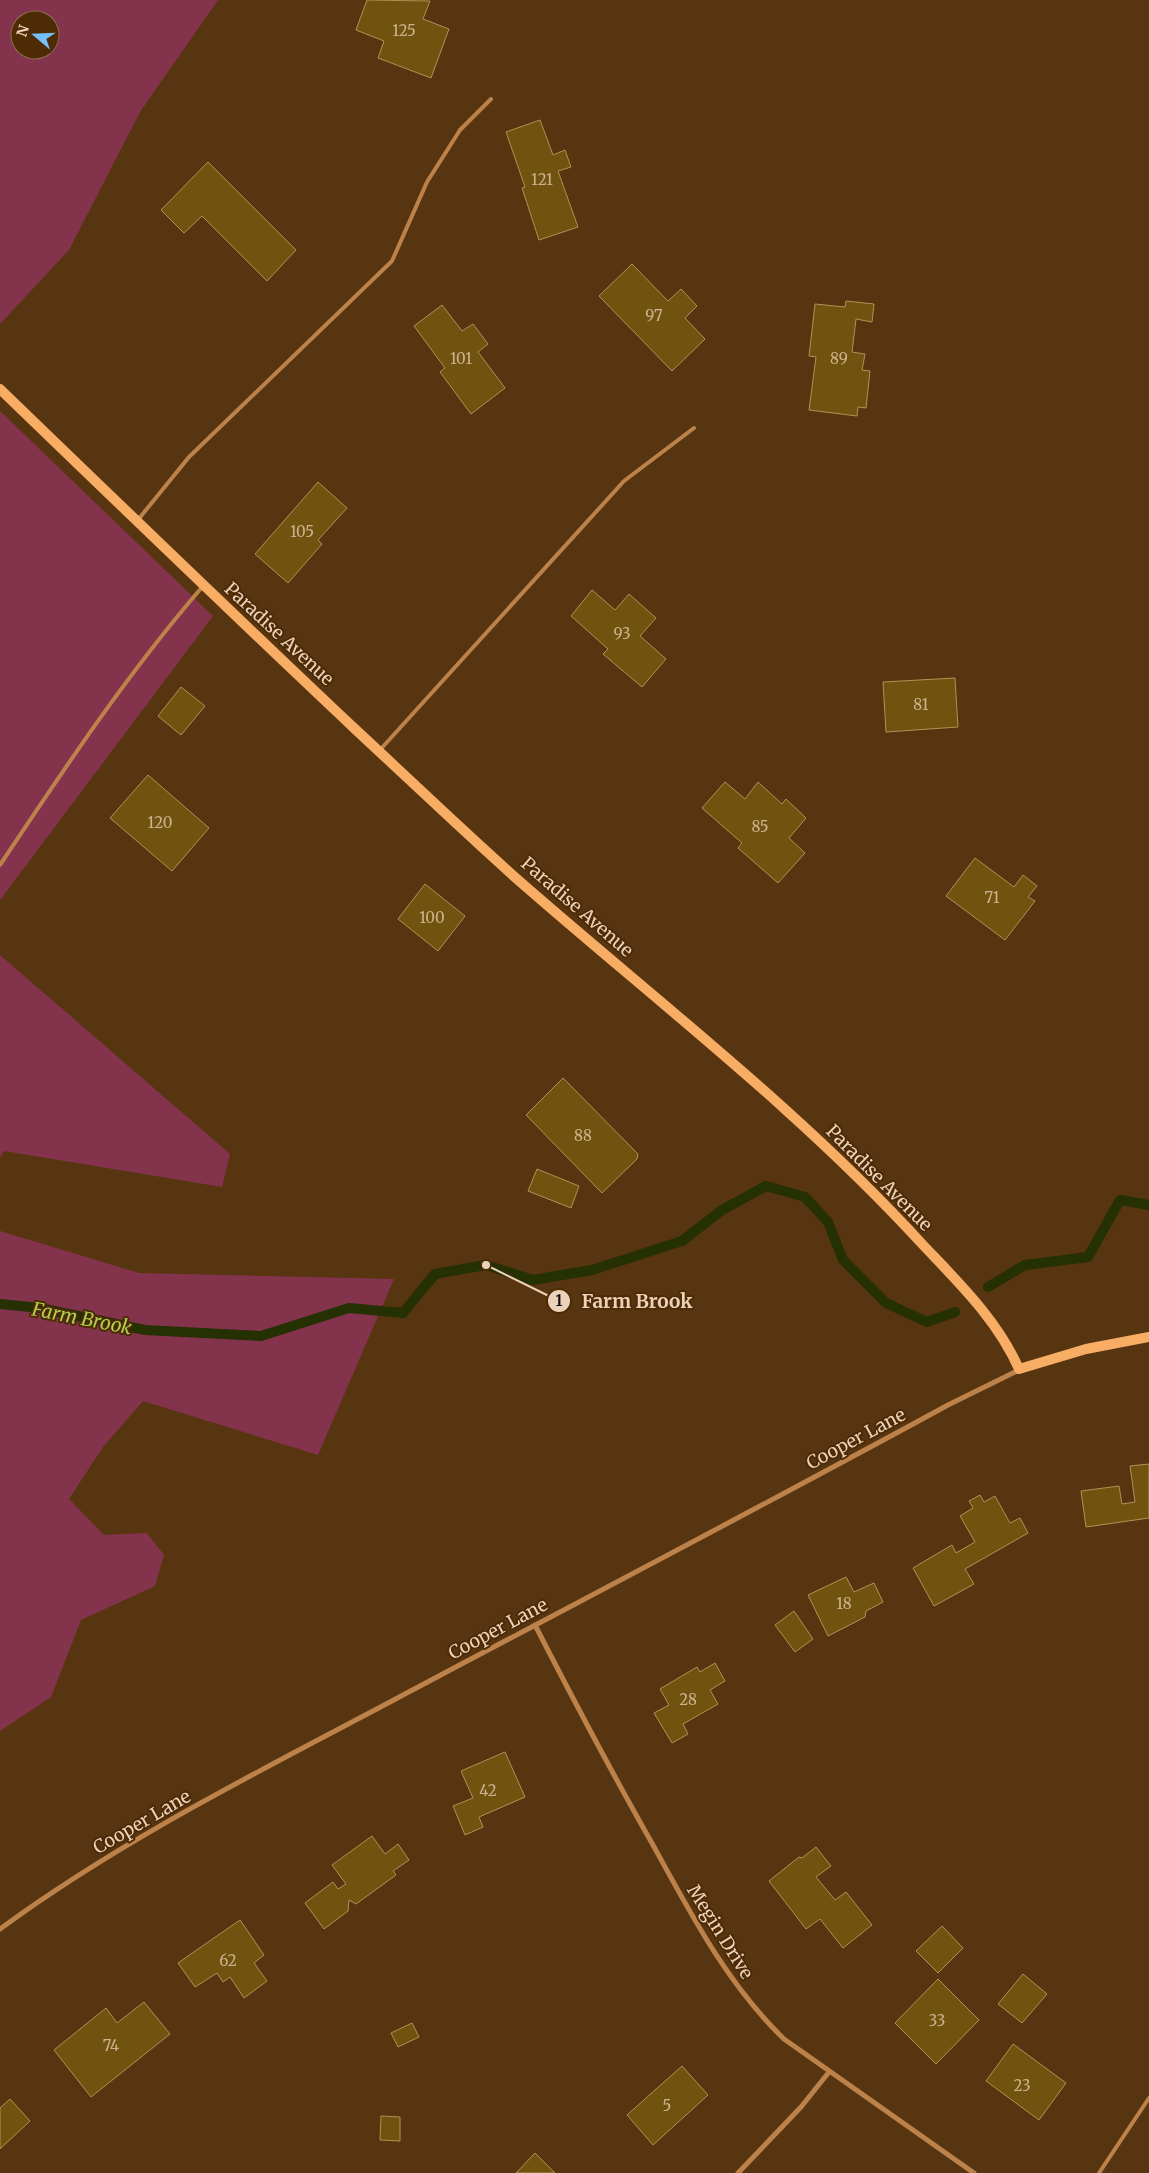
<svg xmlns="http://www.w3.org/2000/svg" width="1149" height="2173" viewBox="0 0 1149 2173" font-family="Merriweather,serif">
	<rect width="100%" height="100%" fill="#583511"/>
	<path fill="#84334d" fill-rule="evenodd" d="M0 0H218L140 112 69 250 0 324ZM20 20H50V50H20Z
		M0 411 213 616 0 900Z
		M0 955 230 1154 222 1187 4 1151 0 1158Z
		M0 1231 139 1273 394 1279 318 1455 143 1401 103 1447 69 1499 104 1535 147 1533 164 1555 155 1586 81 1620 51 1697 0 1731Z"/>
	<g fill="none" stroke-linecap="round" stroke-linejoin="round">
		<path stroke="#253003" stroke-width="10" d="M988 1287 1025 1265 1088 1257 1120 1200 1149 1205
			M0 1304 40 1308 145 1330 261 1336 349 1308 403 1313 435 1274 486 1265 533 1280 592 1270 682 1241 722 1210 766 1186 805 1197 828 1222 843 1260 886 1303 927 1322 955 1312"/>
	</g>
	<path fill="#6f530f" stroke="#b19255" d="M367 0 430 1 423 19 449 29 431 78 378 58 384 41 356 30Z
		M540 120 553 155 565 150 571 167 558 171 578 227 539 240 522 188 525 187 506 132Z
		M208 162 296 250 267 281 202 216 184 233 161 210Z
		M632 264 668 301 681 289 697 306 685 318 705 339 672 371 599 296Z
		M846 301 874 304 872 322 856 319 852 352 865 354 862 370 870 371 866 408 858 407 857 416 809 410 816 357 809 356 815 304 845 307Z
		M442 305 462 331 473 324 488 344 478 352 505 388 471 414 440 372 445 368 414 326Z
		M318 482 347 508 318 540 322 544 288 583 255 554Z
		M592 590 615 610 629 594 656 618 640 636 666 659 642 687 603 654 608 649 571 616Z
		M955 678 958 727 886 732 883 682Z
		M181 687 205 706 181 735 158 716Z
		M148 775 209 828 172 871 110 818Z
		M725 782 745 799 758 782 782 804 786 799 806 818 789 838 805 853 778 883 738 848 742 843 702 808Z
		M975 858 1014 887 1023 875 1037 886 1028 897 1035 901 1005 940 946 896Z
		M425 884 465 916 438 951 398 919Z
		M563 1078 638 1154 637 1159 602 1193 526 1115Z
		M537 1169 579 1186 571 1208 528 1191Z
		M1149 1464V1518L1086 1527 1081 1491 1119 1486 1122 1504 1135 1502 1130 1466Z
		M980 1495 984 1502 995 1496 1010 1523 1020 1518 1028 1533 965 1569 974 1584 934 1606 913 1568 952 1545 956 1553 975 1542 960 1516 973 1508 969 1501Z
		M846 1577 854 1592 874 1583 883 1602 866 1611 865 1617 828 1636 808 1595Z
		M794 1611 813 1639 795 1652 775 1625Z
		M715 1663 725 1681 710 1690 718 1704 683 1724 688 1734 672 1743 654 1713 669 1705 660 1689 697 1667 700 1672Z
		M505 1752 525 1797 479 1817 483 1827 465 1835 453 1806 473 1798 461 1771Z
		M372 1836 385 1854 398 1844 409 1860 393 1871 396 1875 356 1904 349 1900 348 1911 324 1929 305 1903 333 1882 338 1889 346 1884 332 1865Z
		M816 1847 831 1866 816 1877 835 1900 846 1892 872 1925 843 1948 820 1919 806 1929 769 1881 799 1857 802 1858Z
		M240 1920 264 1955 254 1963 267 1981 244 1998 230 1977 223 1982 217 1973 195 1987 178 1963Z
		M942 1926 963 1948 938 1973 916 1951Z
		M1023 1974 1047 1994 1022 2023 998 2004Z
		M938 1979 979 2020 936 2064 895 2023Z
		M144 2002 170 2034 91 2097 54 2050 106 2008 117 2023Z
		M412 2023 419 2037 398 2047 391 2033Z
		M1013 2044 1066 2083 1039 2120 986 2081Z
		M682 2066 708 2095 653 2145 627 2115Z
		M10 2099 30 2121 0 2149V2108Z
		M381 2116 400 2117V2141L380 2140Z
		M535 2153 555 2173H516Z"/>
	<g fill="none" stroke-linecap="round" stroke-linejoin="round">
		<path stroke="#bd824a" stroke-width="4" d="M137 521 189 457 392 261 427 182 460 130 491 99
			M379 751 624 481 694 428
			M0 865C64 769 127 674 203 586
			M1099 2173 1149 2098"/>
		<path stroke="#bd824a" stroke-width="5" d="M535 1625C573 1699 612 1773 653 1845 691 1914 727 1984 784 2039L974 2173
			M0 1929C121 1840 258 1772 390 1702 576 1603 763 1506 948 1405L1019 1370
			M738 2173 801 2107 829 2072"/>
		<path stroke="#f8ad65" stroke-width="10" d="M0 389C118 503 236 617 355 729 409 779 462 830 517 879 655 1000 801 1111 924 1246 960 1284 998 1321 1019 1369L1086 1349 1149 1337"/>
	</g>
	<g text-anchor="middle" stroke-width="4" stroke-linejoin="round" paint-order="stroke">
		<g font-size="15" fill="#ceb290">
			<text x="404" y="36">125</text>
			<text x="542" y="185">121</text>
			<text x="654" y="321">97</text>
			<text x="461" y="364">101</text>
			<text x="839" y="364">89</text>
			<text x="302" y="537">105</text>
			<text x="622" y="639">93</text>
			<text x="921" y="710">81</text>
			<text x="160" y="828">120</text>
			<text x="760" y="832">85</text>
			<text x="992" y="903">71</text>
			<text x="432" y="923">100</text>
			<text x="583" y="1141">88</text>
			<text x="844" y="1609">18</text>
			<text x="688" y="1705">28</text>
			<text x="488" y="1796">42</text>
			<text x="228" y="1966">62</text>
			<text x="937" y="2026">33</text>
			<text x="111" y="2051">74</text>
			<text x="1022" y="2091">23</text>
			<text x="667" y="2111">5</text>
		</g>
		<g font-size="18" fill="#edd2bb" stroke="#4d2b04">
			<text transform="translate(279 634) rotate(43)" y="6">Paradise Avenue</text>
			<text transform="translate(577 907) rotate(41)" y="6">Paradise Avenue</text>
			<text transform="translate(879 1178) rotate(45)" y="6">Paradise Avenue</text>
			<text transform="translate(856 1439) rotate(-28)" y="6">Cooper Lane</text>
			<text transform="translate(498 1629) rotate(-28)" y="6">Cooper Lane</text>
			<text transform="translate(142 1822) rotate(-30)" y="6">Cooper Lane</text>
			<text transform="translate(720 1932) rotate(58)" y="6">Megin Drive</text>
		</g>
		<g font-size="19" font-style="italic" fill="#add050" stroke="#4d2b04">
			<text transform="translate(82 1318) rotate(11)" y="7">Farm Brook</text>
		</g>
	</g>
	<path fill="none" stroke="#edd2bb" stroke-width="2" d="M486 1265L559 1301"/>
	<g fill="#edd2bb" stroke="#4d2b04" stroke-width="2">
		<circle cx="486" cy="1265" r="5"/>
		<circle cx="559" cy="1301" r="12"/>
	</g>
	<g font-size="15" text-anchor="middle" font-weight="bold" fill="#111">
		<text x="559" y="1306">1</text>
	</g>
	<g font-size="19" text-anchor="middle" font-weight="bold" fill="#edd2bb" stroke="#4d2b04" stroke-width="4" stroke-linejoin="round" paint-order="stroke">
		<text x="637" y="1308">Farm Brook</text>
	</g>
	<g transform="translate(35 35) rotate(289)"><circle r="24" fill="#4d2b04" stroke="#8d6e4d"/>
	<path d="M0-4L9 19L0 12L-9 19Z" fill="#77bff7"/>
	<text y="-8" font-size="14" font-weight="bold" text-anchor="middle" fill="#edd2bb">N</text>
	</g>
</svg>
